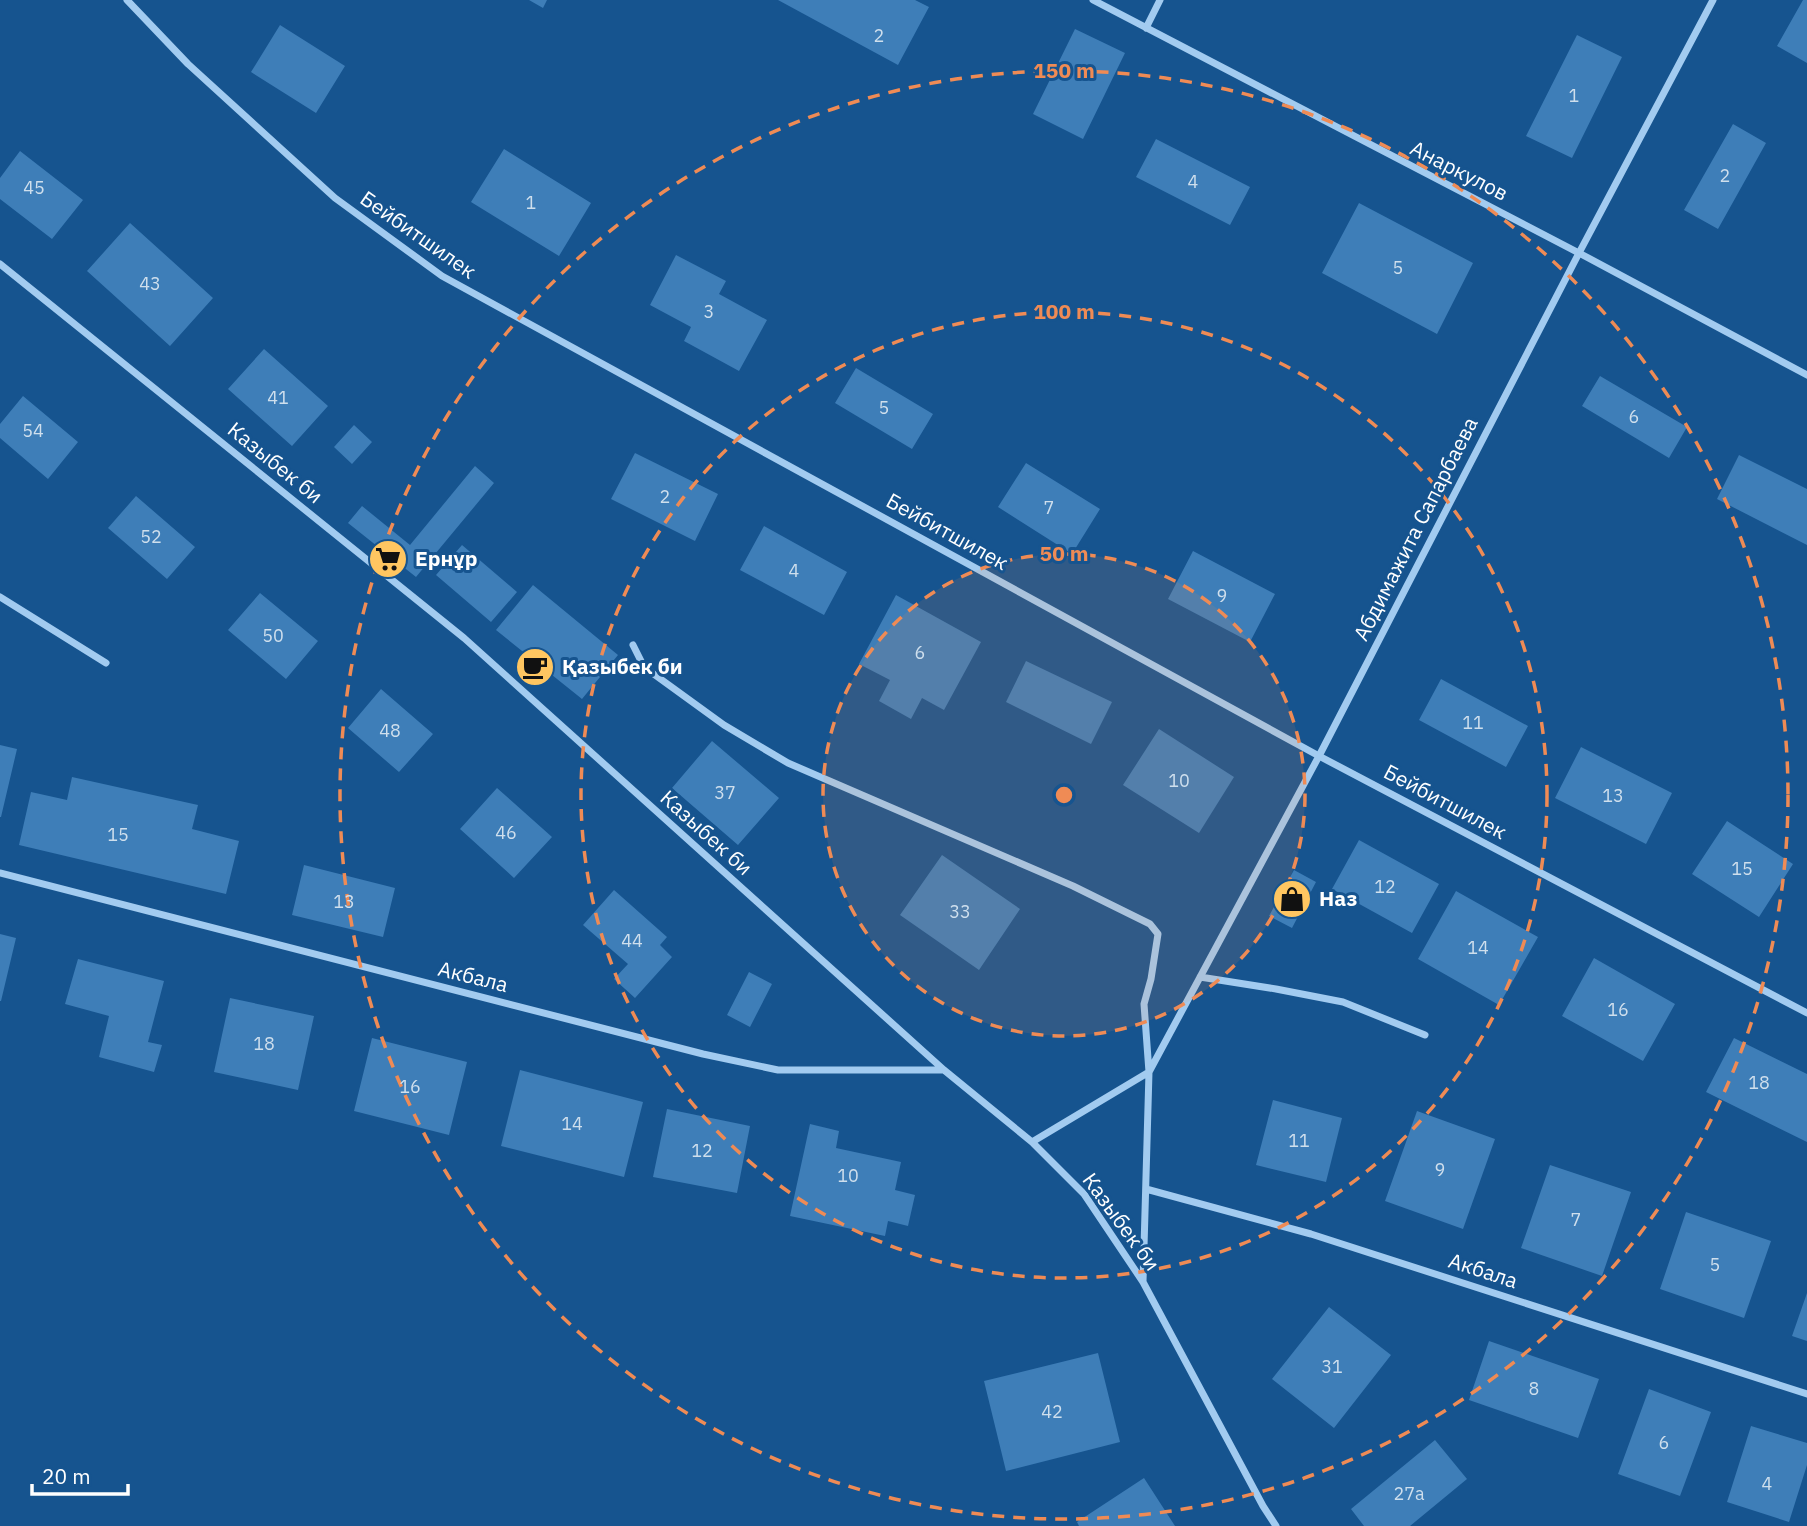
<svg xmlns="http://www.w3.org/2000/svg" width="1807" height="1526" viewBox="0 0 1807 1526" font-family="'IBM Plex Sans',sans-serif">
	<rect width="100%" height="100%" fill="#16548f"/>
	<path fill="#3e7eb8" d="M529 0H547L543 8Z
		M778 0H915L929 7 898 65Z
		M1803 0H1807V63L1777 46Z
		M280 25 345 66 316 113 251 72Z
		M1075 29 1125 53 1083 139 1033 114Z
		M1577 35 1622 57 1572 158 1526 136Z
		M1733 124 1766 143 1718 229 1684 210Z
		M1156 139 1250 187 1230 225 1136 177Z
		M504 149 591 203 559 256 471 202Z
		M20 151 83 200 52 239 0 199V178Z
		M1359 203 1473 263 1437 334 1322 273Z
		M130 223 213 298 170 346 87 271Z
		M676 255 726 281 719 294 767 320 739 371 684 341 691 327 650 305Z
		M264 349 328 406 292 446 228 389Z
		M856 368 933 414 912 449 835 403Z
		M1600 376 1687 427 1669 458 1582 406Z
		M23 396 78 442 48 479 0 438V424Z
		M354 425 372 442 352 464 334 447Z
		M635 453 718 494 695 541 611 499Z
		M1739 455 1807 489V545L1717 499Z
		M1026 463 1100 509 1072 554 998 507Z
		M475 466 494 483 416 577 348 523 362 506 410 545Z
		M136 496 195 547 167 579 108 528Z
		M764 526 847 572 824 615 740 570Z
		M462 545 517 592 491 622 436 575Z
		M1193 551 1275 594 1250 642 1168 599Z
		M533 585 618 655 582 699 496 630Z
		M260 593 318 641 286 679 228 630Z
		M896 595 981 642 944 710 922 698 911 719 879 701 890 680 859 664Z
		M1026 661 1112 702 1091 744 1006 702Z
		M1441 679 1528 726 1506 767 1419 720Z
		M381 689 433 734 399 772 348 728Z
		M1159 729 1234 777 1199 833 1123 785Z
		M712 741 779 798 738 845 672 788Z
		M0 745 17 749 1 817H0Z
		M1581 747 1672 793 1646 844 1555 798Z
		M72 777 198 805 192 829 239 841 226 894 19 845 31 792 67 800Z
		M497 788 552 837 514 878 460 829Z
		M1727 821 1793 864 1759 917 1692 874Z
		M1359 840 1439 884 1412 933 1332 889Z
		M942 855 1020 909 979 970 900 915Z
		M304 865 395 888 383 937 292 915Z
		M1294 870 1316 882 1292 928 1269 916Z
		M614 890 667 937 660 945 672 957 635 998 614 979 628 964 583 925Z
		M1456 891 1538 937 1499 1005 1418 959Z
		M0 934 16 938 1 1001H0Z
		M1594 958 1675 1004 1643 1061 1562 1016Z
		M78 959 164 981 148 1042 162 1045 154 1072 99 1057 109 1016 65 1004Z
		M749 972 772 984 750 1027 727 1015Z
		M230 998 314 1016 298 1090 214 1072Z
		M372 1038 467 1062 449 1135 354 1111Z
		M1734 1038 1807 1074V1142L1706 1092Z
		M520 1070 643 1102 624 1177 501 1146Z
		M1273 1100 1342 1118 1326 1182 1256 1165Z
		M667 1109 750 1126 737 1193 653 1177Z
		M1417 1111 1495 1139 1463 1229 1385 1201Z
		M810 1124 839 1131 836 1148 901 1162 895 1190 915 1195 908 1226 888 1221 885 1236 790 1216Z
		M1550 1165 1631 1192 1602 1276 1521 1248Z
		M1686 1212 1771 1241 1744 1318 1660 1289Z
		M1807 1293V1341L1792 1336Z
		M1329 1307 1391 1355 1334 1428 1272 1379Z
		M1489 1341 1599 1379 1578 1438 1469 1400Z
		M1098 1353 1120 1442 1006 1471 984 1381Z
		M1649 1389 1711 1412 1680 1496 1618 1474Z
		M1751 1426 1807 1443V1465L1789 1522 1727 1502Z
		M1435 1440 1467 1479 1410 1526H1364L1351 1509Z
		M1144 1478 1175 1526H1079L1077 1522Z"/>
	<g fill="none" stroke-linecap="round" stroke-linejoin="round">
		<path stroke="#a2cbf0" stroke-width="7" d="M127 0 188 64 335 198 442 276 1319 756 1807 1013
			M1093 0 1579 253 1807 375
			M1146 28 1160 0
			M0 264 464 638 944 1070 1032 1142 1084 1194 1143 1282 1263 1506 1276 1526
			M0 597 106 663
			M633 645 644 667 724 725 788 763 1073 886 1150 924 1158 934 1151 979 1144 1004 1149 1072 1143 1282
			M0 873 703 1054 778 1070H943
			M1200 977 1276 989 1343 1002 1425 1035
			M1149 1072 1319 756 1579 253 1713 0
			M1032 1142 1149 1072
			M1146 1189 1311 1234 1807 1394"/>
	</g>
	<circle cx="1064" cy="795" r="241" fill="#ef8b55" fill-opacity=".12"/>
	<g fill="none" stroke="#ef8b55" stroke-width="3.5" stroke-dasharray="12 9">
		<circle cx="1064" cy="795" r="241"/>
		<circle cx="1064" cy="795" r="483"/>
		<circle cx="1064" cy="795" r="724"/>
	</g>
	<defs>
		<symbol id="supermarket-disc" viewBox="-11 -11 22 22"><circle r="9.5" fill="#ffc661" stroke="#16548f"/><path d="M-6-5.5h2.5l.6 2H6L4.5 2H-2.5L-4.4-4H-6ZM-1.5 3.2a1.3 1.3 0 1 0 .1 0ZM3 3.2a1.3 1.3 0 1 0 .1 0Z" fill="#111"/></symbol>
		<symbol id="cafe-disc" viewBox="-11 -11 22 22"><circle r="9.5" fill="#ffc661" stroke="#16548f"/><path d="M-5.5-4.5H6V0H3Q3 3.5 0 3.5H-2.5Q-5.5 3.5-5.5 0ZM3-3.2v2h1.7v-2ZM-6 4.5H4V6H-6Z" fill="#111"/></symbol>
		<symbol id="shop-disc" viewBox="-11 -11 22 22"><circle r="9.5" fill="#ffc661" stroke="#16548f"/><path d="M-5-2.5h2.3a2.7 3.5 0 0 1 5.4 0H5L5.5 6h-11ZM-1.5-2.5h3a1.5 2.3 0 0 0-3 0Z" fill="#111"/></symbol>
	</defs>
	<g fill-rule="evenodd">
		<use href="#supermarket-disc" x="366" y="537" width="44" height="44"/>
		<use href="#cafe-disc" x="513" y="645" width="44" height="44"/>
		<use href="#shop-disc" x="1270" y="877" width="44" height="44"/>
	</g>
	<g text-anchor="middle" stroke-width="6" stroke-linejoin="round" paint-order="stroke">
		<g font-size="18" fill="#cfdfed">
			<text x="879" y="42">2</text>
			<text x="1574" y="102">1</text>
			<text x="1725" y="182">2</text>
			<text x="1193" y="188">4</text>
			<text x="34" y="194">45</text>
			<text x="531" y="209">1</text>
			<text x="1398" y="274">5</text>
			<text x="150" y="290">43</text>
			<text x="709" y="318">3</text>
			<text x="278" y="404">41</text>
			<text x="884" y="414">5</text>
			<text x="1634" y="423">6</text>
			<text x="33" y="437">54</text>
			<text x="665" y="503">2</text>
			<text x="1049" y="514">7</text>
			<text x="151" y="543">52</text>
			<text x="794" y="577">4</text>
			<text x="1222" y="602">9</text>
			<text x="273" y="642">50</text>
			<text x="920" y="659">6</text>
			<text x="1473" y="729">11</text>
			<text x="390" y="737">48</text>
			<text x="1179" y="787">10</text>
			<text x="725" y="799">37</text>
			<text x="1613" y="802">13</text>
			<text x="506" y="839">46</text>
			<text x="118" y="841">15</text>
			<text x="1742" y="875">15</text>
			<text x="1385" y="893">12</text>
			<text x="344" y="908">13</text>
			<text x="960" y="918">33</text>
			<text x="632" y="947">44</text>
			<text x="1478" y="954">14</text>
			<text x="1618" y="1016">16</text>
			<text x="264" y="1050">18</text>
			<text x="1759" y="1089">18</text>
			<text x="410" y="1093">16</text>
			<text x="572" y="1130">14</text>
			<text x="1299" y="1147">11</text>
			<text x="702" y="1157">12</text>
			<text x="1440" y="1176">9</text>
			<text x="848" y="1182">10</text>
			<text x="1576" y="1226">7</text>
			<text x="1715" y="1271">5</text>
			<text x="1332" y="1373">31</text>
			<text x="1534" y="1395">8</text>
			<text x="1052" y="1418">42</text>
			<text x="1664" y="1449">6</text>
			<text x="1767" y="1490">4</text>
			<text x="1409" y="1500">27а</text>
		</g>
		<g font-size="21" fill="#fff" stroke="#16548f">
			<text transform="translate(1459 171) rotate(27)" y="7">Анаркулов</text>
			<text transform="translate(418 235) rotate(35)" y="7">Бейбитшилек</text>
			<text transform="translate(275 463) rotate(39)" y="7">Казыбек би</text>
			<text transform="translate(1416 529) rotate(-63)" y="7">Абдимажита Сапарбаева</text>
			<text transform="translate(947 532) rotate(29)" y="7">Бейбитшилек</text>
			<text transform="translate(1445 802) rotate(28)" y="7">Бейбитшилек</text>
			<text transform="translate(706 833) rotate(42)" y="7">Казыбек би</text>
			<text transform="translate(473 977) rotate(14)" y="7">Акбала</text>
			<text transform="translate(1121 1222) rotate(54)" y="7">Казыбек би</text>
			<text transform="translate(1483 1271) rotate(18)" y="7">Акбала</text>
		</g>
		<g font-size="21" font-weight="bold" fill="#fff" stroke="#16548f" text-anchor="start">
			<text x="415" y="566">Ернұр</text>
			<text x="562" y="674">Қазыбек би</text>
			<text x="1319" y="906">Наз</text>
		</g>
	</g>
	<circle cx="1064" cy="795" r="10" fill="#ef8b55" stroke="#16548f" stroke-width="3.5"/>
	<g font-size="21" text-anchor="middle" font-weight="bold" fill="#ef8b55" stroke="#16548f" stroke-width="6" stroke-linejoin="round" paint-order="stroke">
		<text x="1064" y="78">150 m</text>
		<text x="1064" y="319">100 m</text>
		<text x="1064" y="561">50 m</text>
	</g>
	<path d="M32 1484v10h96v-10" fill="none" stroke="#ffffff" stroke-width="3.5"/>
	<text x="42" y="1484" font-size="21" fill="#ffffff" stroke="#16548f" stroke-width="5" paint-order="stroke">20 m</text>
</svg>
